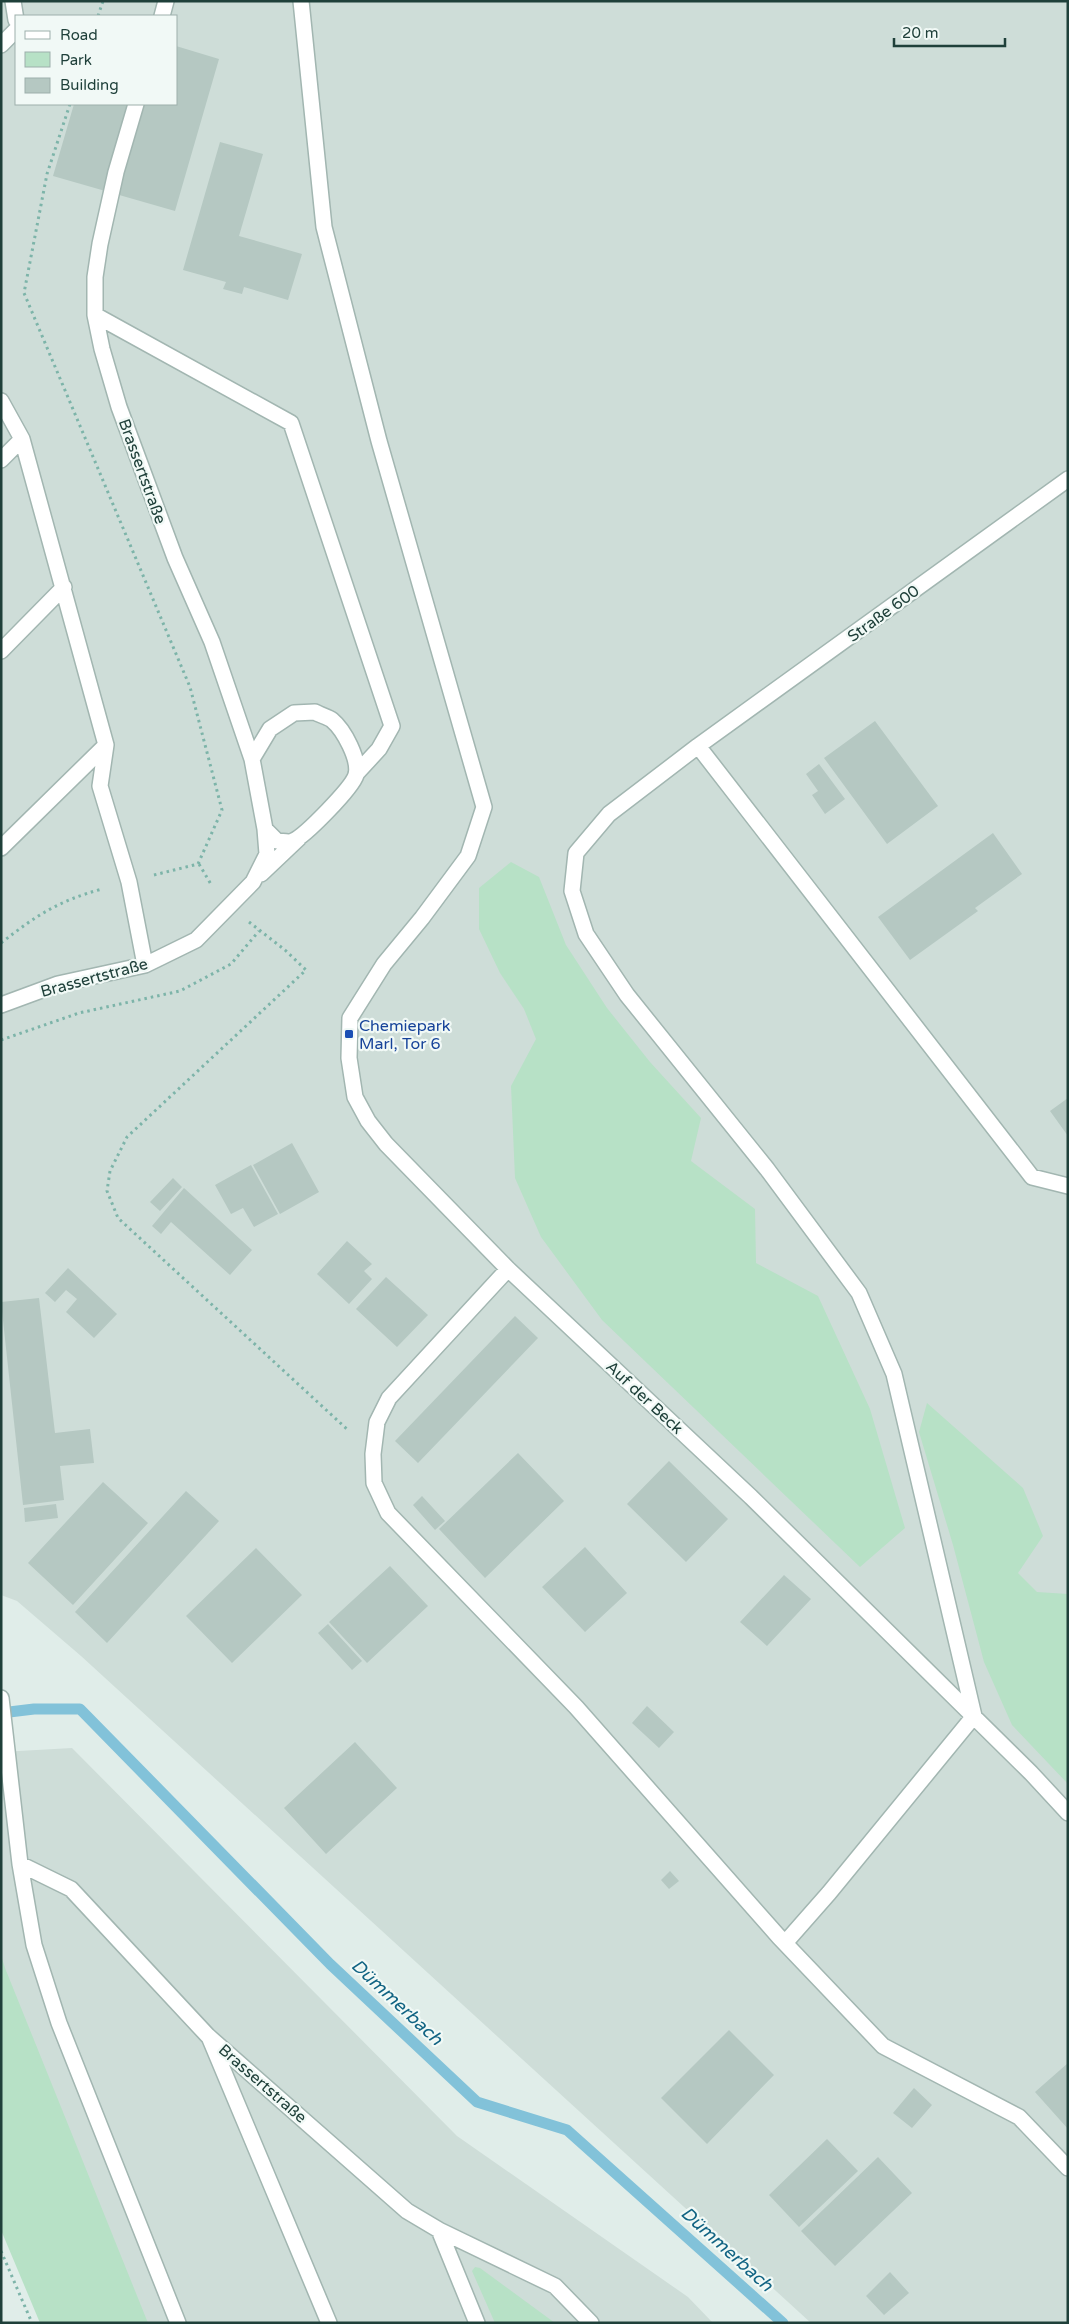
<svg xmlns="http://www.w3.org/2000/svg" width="1069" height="2324" viewBox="0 0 1069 2324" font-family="'Varela Round',sans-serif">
	<rect width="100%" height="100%" fill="#e0ede9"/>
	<path fill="#ceddd8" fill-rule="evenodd" d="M1 1H1068V2323H811L81 1656 17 1601 1 1595ZM16 16H176V104H16Z
		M72 1748 457 2136 688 2297 713 2323H70L1 2162V1752Z"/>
	<path fill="#b7e1c6" d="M511 862 539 877 566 945 607 1008 650 1062 701 1118 691 1161 755 1209 756 1263 818 1296 870 1409 905 1528 860 1567 602 1320 541 1237 515 1178 511 1086 536 1039 524 1009 500 973 479 929V888Z
		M927 1403 1023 1488 1043 1536 1018 1573 1037 1592 1068 1594V1784L1012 1725 984 1662 953 1545 919 1432Z
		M1 1955 5 1968 148 2323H40L1 2230Z
		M475 2267 480 2268 555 2323H495L472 2271Z"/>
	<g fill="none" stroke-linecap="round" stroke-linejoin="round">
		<path stroke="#82c2d9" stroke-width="11" d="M1 1713 34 1709H80L330 1964 477 2102 567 2130 783 2323"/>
	</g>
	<path fill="#b5c8c2" d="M176 46 219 59 175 211 53 176 74 104H176Z
		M220 142 263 154 239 236 302 254 288 300 244 287 242 294 223 289 226 282 183 270Z
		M875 721 938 806 887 844 824 758Z
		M819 764 845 799 825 814 812 795 818 791 806 774Z
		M993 833 1022 874 975 908 978 911 910 960 878 917Z
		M1068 1098V1136L1050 1111Z
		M292 1143 319 1192 280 1214 253 1165Z
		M251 1165 278 1214 254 1227 243 1208 231 1214 215 1185Z
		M173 1178 182 1187 160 1211 150 1202Z
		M184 1188 252 1250 230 1275 171 1222 161 1234 152 1226Z
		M347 1241 372 1264 364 1271 372 1279 349 1304 317 1274Z
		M68 1268 117 1314 94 1338 66 1312 77 1299 66 1290 55 1302 45 1293Z
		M386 1277 428 1315 397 1347 356 1309Z
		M39 1298 55 1433 90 1429 94 1463 60 1466 64 1500 23 1505 1 1302Z
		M515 1316 538 1338 418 1463 395 1441Z
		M518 1453 564 1501 485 1578 439 1529Z
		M669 1461 728 1519 686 1562 627 1504Z
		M103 1482 148 1523 73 1605 28 1563Z
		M186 1491 219 1521 107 1643 75 1612Z
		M422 1496 445 1521 435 1530 413 1505Z
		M56 1504 58 1518 25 1522 24 1508Z
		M585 1547 627 1593 585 1632 542 1587Z
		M256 1548 302 1595 232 1663 186 1616Z
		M390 1566 428 1606 367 1663 329 1622Z
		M784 1575 811 1599 767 1646 740 1622Z
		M328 1624 362 1661 352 1670 318 1633Z
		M647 1706 674 1732 659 1748 632 1723Z
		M355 1742 397 1788 326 1854 284 1808Z
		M670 1871 679 1881 669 1889 661 1880Z
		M729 2030 774 2075 707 2144 661 2098Z
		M1068 2063V2129L1035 2092Z
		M914 2088 932 2105 912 2128 893 2113Z
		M827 2139 858 2171 799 2227 769 2195Z
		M878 2157 912 2193 835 2266 801 2231Z
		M890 2272 909 2293 884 2315 866 2296Z"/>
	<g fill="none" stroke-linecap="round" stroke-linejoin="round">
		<defs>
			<path id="minor" d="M13 1 16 20
				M301 1 324 227 379 441 484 807 468 856 422 918 384 964 350 1018 349 1058 355 1097 368 1121 386 1144 508 1269 751 1497 1031 1773 1068 1813
				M162 16 166 1
				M1 45 16 30
				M136 104 116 172 100 244 95 277V315L102 349 119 407 175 558 212 642 252 759
				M95 315 291 423 392 726 379 749 356 774
				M1 401 22 439 106 745
				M1 460 22 439
				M1 651 64 587
				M315 712C320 715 328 717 332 720 344 730 360 760 356 775 352 788 305 836 293 841 289 843 282 841 277 841L265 829 252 759 270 729 294 713Z
				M698 746 1032 1177 1068 1186
				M1 848 106 745 100 786 129 882 145 965
				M261 874 299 838
				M1 1005 58 984 145 965 196 940 253 882 267 854 265 829
				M508 1269 389 1398 377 1422 373 1454 374 1483 388 1513 576 1707 779 1937 883 2046 1019 2117 1068 2168
				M1 1698 20 1864 34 1945 59 2023 178 2323
				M974 1716 894 1374 859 1293 767 1169 627 995 586 934 572 891 576 853 609 814 698 746 1068 479
				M20 1864 71 1889 208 2036 407 2211 439 2230 477 2323
				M785 1943 829 1893 974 1716
				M210 2039 329 2323
				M439 2230 555 2286 591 2323"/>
		</defs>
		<use href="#minor" stroke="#a2b6b1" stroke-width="18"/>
		<path stroke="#7db4a9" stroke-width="3" stroke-dasharray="2.5 4" stroke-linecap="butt" d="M98 16 103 1
			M70 104 47 174 24 293 190 687 222 810 198 864 154 875
			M199 864 212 886
			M249 922 285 950 306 970 127 1137 110 1171 107 1191 118 1218 349 1431
			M1 943C37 915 58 901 102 889
			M1 1040 79 1013 180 991 231 964 259 931
			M1 2251 32 2323"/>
		<use href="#minor" stroke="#fff" stroke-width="15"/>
	</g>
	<rect fill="#1a4fb4" stroke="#f1f9f6" stroke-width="2" x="344" y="1029" width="10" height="10" rx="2.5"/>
	<g text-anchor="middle" stroke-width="4.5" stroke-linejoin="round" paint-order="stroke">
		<g font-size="16" fill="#1f403a" stroke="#f1f9f6">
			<text transform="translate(143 471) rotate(70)" y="6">Brassertstraße</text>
			<text transform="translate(883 613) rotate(-36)" y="6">Straße 600</text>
			<text transform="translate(94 977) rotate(-15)" y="6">Brassertstraße</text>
			<text transform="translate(645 1397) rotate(43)" y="6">Auf der Beck</text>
			<text transform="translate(263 2083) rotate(41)" y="6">Brassertstraße</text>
		</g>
		<g font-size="16" fill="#164399" stroke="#f1f9f6" text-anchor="start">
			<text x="359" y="1031">Chemiepark<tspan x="359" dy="18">Marl, Tor 6</tspan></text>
		</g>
		<g font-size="18" font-style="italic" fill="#126483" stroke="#f1f9f6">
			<text transform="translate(397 2002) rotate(43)" y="6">Dümmerbach</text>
			<text transform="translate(727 2249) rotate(42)" y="6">Dümmerbach</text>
		</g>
	</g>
	<rect width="1069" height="2324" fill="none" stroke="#1f403a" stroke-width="5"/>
	<rect x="15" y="15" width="162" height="90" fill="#f1f9f6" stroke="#9dafab"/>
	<rect x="25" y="31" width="25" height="8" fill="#ffffff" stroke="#9dafab"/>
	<text x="60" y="40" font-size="15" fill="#1f403a">Road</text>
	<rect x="25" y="52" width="25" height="15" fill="#b7e1c6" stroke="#9dafab"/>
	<text x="60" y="65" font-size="15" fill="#1f403a">Park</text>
	<rect x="25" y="78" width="25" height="15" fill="#b5c8c2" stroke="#9dafab"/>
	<text x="60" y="90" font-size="15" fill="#1f403a">Building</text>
	<path d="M894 38v8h111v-8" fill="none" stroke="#1f403a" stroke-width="2.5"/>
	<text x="902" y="38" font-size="15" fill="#1f403a" stroke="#f1f9f6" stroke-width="4" paint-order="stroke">20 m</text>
</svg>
